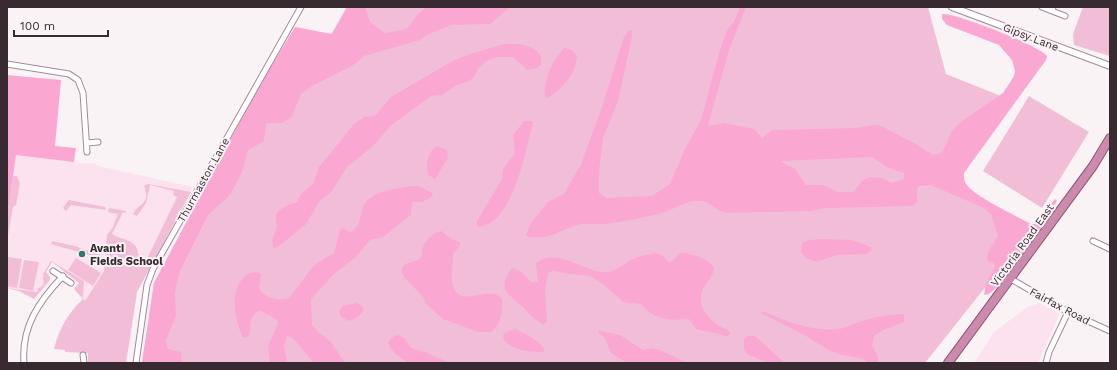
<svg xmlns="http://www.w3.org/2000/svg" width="1117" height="370" viewBox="0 0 1117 370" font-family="'Work Sans',sans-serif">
	<rect width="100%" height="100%" fill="#faf3f6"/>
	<path fill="#fce1ee" d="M16 155 83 163H94L98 166 193 187 137 292 129 349 88 363V353L65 352V350L54 349 61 329 75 307 83 299 74 289 79 283 52 262 46 272 50 277V280L34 299 19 291 7 288V218Z
		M1039 303 1057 312 1059 315 1038 363H974L994 332 1028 307Z"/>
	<path fill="#f2bed7" d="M347 7H928L946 74 1011 100 953 183 1034 226 925 363H142L154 283 256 92 295 27 331 35Z
		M1083 7H1110V56L1074 45 1073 34Z
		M1029 96 1089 132 1042 208 983 171Z
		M13 176H17L20 183 16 205 13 207 7 241V255V218Z
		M148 184 191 192 137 292 126 363H88V353L65 352V350L54 349C59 329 68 313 83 299L74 289 79 283 52 262 46 272 50 277V280L34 299 19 291 7 288 37 292 38 288 41 287 44 284 43 274 51 261 84 281 83 299 85 301 104 271 107 235 113 227 118 214 108 212 109 208 126 211V213L123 212 112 234C122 241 137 238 138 254L147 259 177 197 173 195 174 191 150 185 146 203 137 216 133 214C138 203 152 204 144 186Z
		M69 200 105 207 106 210 71 205 66 211 63 208Z
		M52 241 79 247V248L100 254V258L51 244Z
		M8 257 22 259 17 288 7 286Z
		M76 258 101 273 93 286 68 270Z
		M24 260 39 262 33 291 19 288Z"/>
	<path fill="#faa7d2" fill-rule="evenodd" d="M347 7H365L370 22 385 33 407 29 419 13 427 7H510L490 24 451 25 429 34 420 40 364 56 355 64 312 86 301 94 292 116 289 119 282 123H266L264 141 248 150 242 172 231 193 227 198 208 215 180 271 175 292 176 316 166 340 167 347 170 350 181 352 182 363H142L154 283 256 92 295 27 332 34Z
		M740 7H746L729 50 708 126 724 123 754 129 762 138 772 130H775L856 128 874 125 881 126 916 144 933 155 942 153 952 131 962 121 1003 93 1014 76 1015 71 1012 60 999 45 947 25 942 19V14C954 12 1040 46 1047 56L1046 60 964 173C964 177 964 182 967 185 974 196 1018 217 1031 224H1035L1055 199 1057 201 1042 226 997 287 989 294 984 295 986 284 995 266 994 263 987 261 988 252 998 236 991 214 984 208 931 185 919 186 917 189V202L913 206 826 208 810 211 727 213C717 212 710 201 700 201 686 200 675 209 662 213 644 218 624 221 605 224 597 225 589 223 581 224 560 229 553 240 528 237L526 235 531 223 548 202 564 194 581 164 601 110 624 37 629 30 632 31V37L618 101 603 138 599 171V193L606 198 652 196 670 184 685 149 701 120 720 50 727 30 734 22ZM872 157 889 168 904 173V179L893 183C888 182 885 179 881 178 865 175 861 181 854 192H838L823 185H806L795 169 780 161Z
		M504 44C517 43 545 45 541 65L535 69 527 70 513 57H498L486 61 478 69 474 77 469 81 455 86 442 95 431 96 390 126 373 146 347 167 332 191 319 202 306 224 279 246 274 248C270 241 274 236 276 229 278 225 276 223 276 220 274 209 290 204 297 202L301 194 313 184 319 167 354 124 364 117 375 116 391 97 449 63 464 56Z
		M565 48 572 50 577 56C576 75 562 88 548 98L545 97C543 82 553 58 565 48Z
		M7 75 61 80 55 146 76 148 74 162 16 155 7 218Z
		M524 121H532L533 124C525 151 513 226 477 227V221L502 179 503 169 515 153 513 135Z
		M438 146 447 150 448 158 435 179 428 175C426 164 427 150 438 146Z
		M411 186H418L431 192 433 196 422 202H412L411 215 407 218 383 237 370 240 356 257 335 273 311 299 312 325 317 331 331 342 345 363H314L292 337 287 336 284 346 287 363H270L268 347 278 323 277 320 261 311 256 312 251 319 249 336 245 338 242 336C235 318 229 293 244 277 250 272 255 271 261 274 261 279 258 286 260 290 264 298 283 302 290 297L314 265 334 253 340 230 343 228 350 232C363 227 359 212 365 203 375 190 397 189 411 186Z
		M441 231 453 240 460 242V246L453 253C453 262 451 273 452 282 458 313 489 282 502 299 503 313 501 322 492 332H478L443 319 425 303 424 298 404 277C397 263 409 263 419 260L422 255C421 245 431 233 441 231Z
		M822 239 852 240 871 247 872 250 866 254 837 255 816 262 806 258 801 252 802 243 809 240Z
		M655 253 662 255 670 263 680 253C692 253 706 258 714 267 714 276 707 281 703 289 694 307 713 325 728 330L730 334 727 336 696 329 689 319C669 321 654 320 641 304L623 302 603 284 590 276 561 273 554 270 548 273 545 292 547 322 543 325C535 320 530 315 524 308 508 293 496 291 512 268L520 271 531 282H538L536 263C557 247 582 271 604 272 615 273 622 265 631 260 638 256 647 255 655 253Z
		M357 303 363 307V311L358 317 349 321 341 317 339 312 342 306Z
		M762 311C783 320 816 333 839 329 845 328 850 325 856 323 871 318 888 314 904 314V322L883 330 874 336 872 346C875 351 880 357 877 363H869L861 358 842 355 830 351 806 336 761 313Z
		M515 329C526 333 537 340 545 349L543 352C532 352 504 350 503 335L506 332Z
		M599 331 620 335 643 350 651 348 660 350 687 363H627L611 353 605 338 599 333Z
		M398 335 404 338 411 348 425 352 450 363H409C400 358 391 352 388 342L394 336Z
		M747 336H755L785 363H768L747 354 744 349V339Z"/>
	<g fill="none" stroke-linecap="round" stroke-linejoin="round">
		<defs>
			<path id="minor" d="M1042 7 1052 11 1053 7
				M1052 11 1065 16
				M7 64 69 74 78 80 83 93 87 152
				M87 143 98 142
				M1093 241 1110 249
				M53 271 71 283
				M1011 279 1068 312 1110 331
				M83 355 84 363
				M24 363C21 327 39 301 63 276
				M136 363 147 285 153 269 301 7
				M1046 363 1049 352 1068 312"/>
			<path id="tertiary" d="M952 7 1110 66"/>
			<path id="trunk" d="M948 363 1093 166 1110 138"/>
		</defs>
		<use href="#minor" stroke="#a98798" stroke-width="7"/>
		<use href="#tertiary" stroke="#a98798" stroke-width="8"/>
		<use href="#trunk" stroke="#8f5574" stroke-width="10"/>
		<use href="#minor" stroke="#fff" stroke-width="5"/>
		<use href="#tertiary" stroke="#fff" stroke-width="6"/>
		<use href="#trunk" stroke="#cc8aac" stroke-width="8"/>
	</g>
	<circle fill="#2d7673" stroke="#faf3f6" stroke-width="1.5" cx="82" cy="254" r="4"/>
	<g text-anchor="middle" stroke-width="4" stroke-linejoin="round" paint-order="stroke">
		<g font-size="11" fill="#372a30" stroke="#faf3f6">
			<text transform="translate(1031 37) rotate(21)" y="4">Gipsy Lane</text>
			<text transform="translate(203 180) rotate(-61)" y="4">Thurmaston Lane</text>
			<text transform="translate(1022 245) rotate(-54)" y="4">Victoria Road East</text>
			<text transform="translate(1060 306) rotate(28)" y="4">Fairfax Road</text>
		</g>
		<g font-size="11" font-weight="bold" fill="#372a30" stroke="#faf3f6" text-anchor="start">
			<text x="90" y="252">Avanti<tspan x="90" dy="13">Fields School</tspan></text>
		</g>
	</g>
	<rect width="1117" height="370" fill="none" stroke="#372a30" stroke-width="16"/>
	<path d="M14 30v6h94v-6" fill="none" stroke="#372a30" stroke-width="2"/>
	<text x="20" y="30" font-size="12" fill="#372a30" stroke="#faf3f6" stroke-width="3" paint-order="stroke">100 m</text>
</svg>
